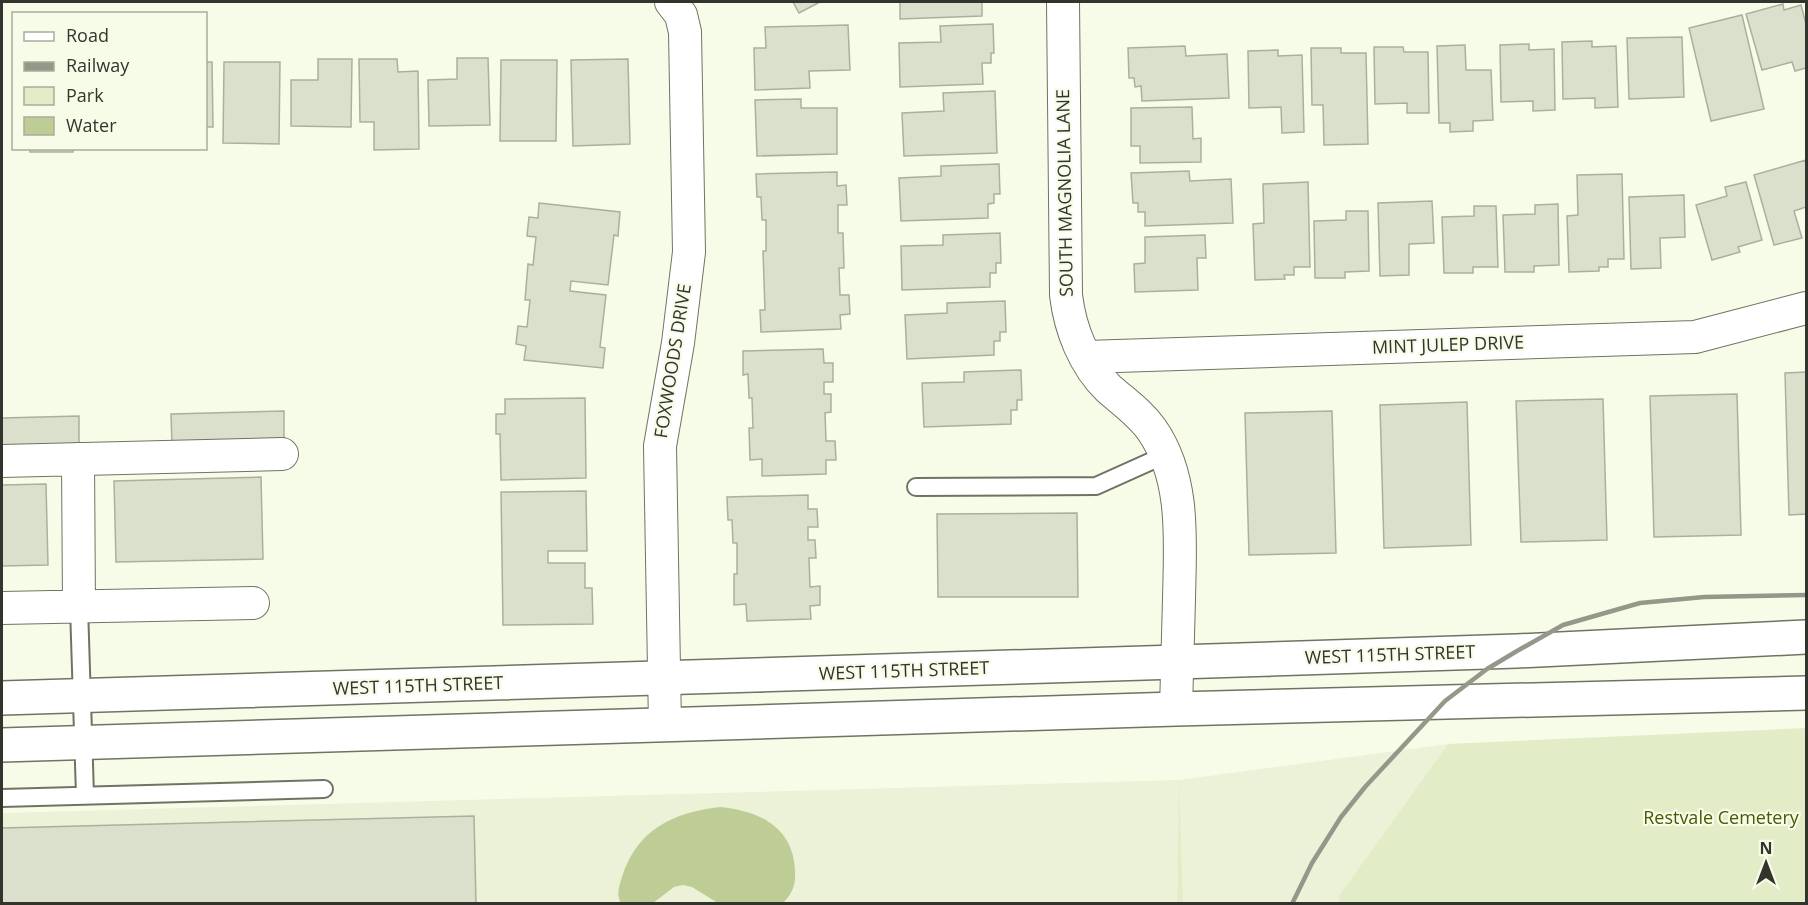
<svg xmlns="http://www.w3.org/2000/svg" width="1808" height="905" viewBox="0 0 1808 905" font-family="'Open Sans',sans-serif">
	<rect width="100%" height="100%" fill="#f7fce8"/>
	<path fill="#ebf2d7" d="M1448 744 1340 896V904L1183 903 1179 796 1177 904 2 903V813L1179 780Z"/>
	<path fill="#e2ecc6" d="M1806 728V903H1340L1339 896 1448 744Z
		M1179 780 1183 903V904L1177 903Z"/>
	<path fill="#becc95" d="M721 807C759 811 793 827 795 870 796 884 793 893 783 903H718L692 887 683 885 674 887 653 903H621C616 895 619 886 622 877 637 829 674 812 721 807Z"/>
	<path fill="#dae0cc" stroke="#aab09d" stroke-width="1.5" d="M793 2H820L799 13Z
		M900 2H982V16L900 19Z
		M1783 4 1784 10 1801 5 1806 24V68L1795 71 1792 62 1762 70 1746 14Z
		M1742 15 1764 109 1711 121 1689 28Z
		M993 24 994 53H991V63H982L983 84 900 87 899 43 941 42 940 26Z
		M848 25 850 70 809 71 810 88 755 90 754 48H766L765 27Z
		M1682 37 1684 97 1629 99 1627 38Z
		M1592 41V47L1616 46 1618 107 1595 108V98L1563 99 1562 42Z
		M1529 44V50L1554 49 1555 110 1533 111V101L1501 102 1500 45Z
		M1465 45 1466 70H1491L1493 120 1473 121V131L1450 132V123H1439L1437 46Z
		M1185 46 1186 56 1227 54 1229 98 1142 101 1141 86 1135 87 1134 78H1129L1128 48Z
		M1374 47H1403L1404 52H1428L1429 113H1407V103L1375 104Z
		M1311 48H1341V53H1366L1368 144 1324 145 1323 105H1312Z
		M1278 50V56L1302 55 1304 132 1282 133 1281 107 1249 108 1248 51Z
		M457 58H488L490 125 429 126 428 80 457 79Z
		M318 59H352L351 127 291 126V80H318Z
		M359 59H397L398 72 418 71 419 149 374 150V122H360Z
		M628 59 630 144 573 146 571 60Z
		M501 60H557L556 141H500Z
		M206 62H212L213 127H206Z
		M224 62H280L279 144 223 143Z
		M995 91 997 153 904 156 902 113 944 111 943 93Z
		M801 99V108H837V154L757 156 755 100Z
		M1192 107 1193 139 1201 138V162L1140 163V146H1131V108Z
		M30 148H73V152H30Z
		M1806 160V207L1794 211 1802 238 1774 245 1754 175Z
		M999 164 1000 194H994V203L988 204V218L901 221 899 178 941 176V166Z
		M1189 171 1190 181 1231 179 1233 223 1145 226V212H1138V203H1133L1131 173Z
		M837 172V186L846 185 847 205H838V233H843L844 268H839L840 295H849L850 314 840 315 841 329 761 332 760 310H765L763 251H766V220H762L761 197H757L756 174Z
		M1622 174 1624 259H1608V267H1599V271L1569 272 1567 216 1578 215 1577 175Z
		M1308 182 1310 267H1294V275H1284L1285 279 1255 280 1253 224 1264 223 1263 184Z
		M1746 182 1762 240 1738 247 1740 252 1712 260 1696 205 1727 196 1725 187Z
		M1684 195 1685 237 1660 238 1661 268 1631 269 1629 197Z
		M1432 201 1434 243 1409 244V275L1380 276 1378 203Z
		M539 203 620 212 618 236 614 235 608 285 571 281 570 291 606 295 600 347 605 348 603 368 524 360 526 346 516 344 518 326 527 327 530 300H525L528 264 533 265 536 237 527 236 529 217 538 218Z
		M1558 204 1559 265 1534 266V272H1505L1503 215 1535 214V205Z
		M1474 206H1496L1498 267H1473V273H1444L1442 217 1474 216Z
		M1346 211H1368L1369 271 1345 272V278H1315L1314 221 1346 220Z
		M1000 233 1001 263H996V273H990V287L902 290 901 246 943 245V235Z
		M1205 235 1206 258H1197L1198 290 1135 292 1134 264 1145 263V237Z
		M1005 301 1006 332H1000V341H994V355L907 359 905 315 947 313V303Z
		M823 349 824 363H833V382H824V394H831V412L825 413 826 441H835L836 460H826V474L762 476V459L750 460 749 428H753L752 398H749L748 374 743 375V351Z
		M1021 370 1022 400H1017V410H1011V424L924 427 922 383 964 382V372Z
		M1806 372V514L1789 515 1785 373Z
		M1737 394 1741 535 1654 537 1650 396Z
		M585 398 586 478 501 480 500 434H496V414H505V399Z
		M1603 399 1607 540 1521 542 1516 401Z
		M1467 402 1471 545 1384 548 1380 405Z
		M284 411V443L172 445 171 414Z
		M1332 411 1336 553 1249 555 1245 413Z
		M79 416V448L2 449V418Z
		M261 477 263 559 116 562 114 481Z
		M46 484 48 565 2 566V485Z
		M586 491 587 551H548V563H585V588H592L593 624 503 625 501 492Z
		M808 495V509H817L818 527H808V540H815L816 558H809L810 587 820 586V605L810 606 811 619 747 621 746 604 734 605V574H737V543H733L732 520H728L727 497Z
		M1077 513 1078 597H938L937 514Z
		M474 816 476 904H2V828Z"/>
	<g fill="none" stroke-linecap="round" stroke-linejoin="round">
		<defs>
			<path id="service" d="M916 487 1096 486 1165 455
				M79 607 85 795
				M2 798 324 789"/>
			<path id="minor" d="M1063 2 1066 295C1070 329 1084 365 1109 389 1124 402 1140 413 1152 430 1186 479 1180 543 1179 599 1178 636 1177 672 1176 709
				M1086 357 1695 337 1806 308
				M78 459 79 607
				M2 461 282 454
				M2 608 253 603
				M665 725 660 446 678 343 689 252 685 32 681 15 671 2"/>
			<path id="tertiary" d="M2 698 1177 662 1517 651 1806 637
				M2 745 1176 709 1806 693"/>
		</defs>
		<use href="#service" stroke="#6f7462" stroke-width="20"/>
		<use href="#minor" stroke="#6f7462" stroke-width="34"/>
		<use href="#tertiary" stroke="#6f7462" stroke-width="36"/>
		<use href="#service" stroke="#fff" stroke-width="16"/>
		<use href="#minor" stroke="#fff" stroke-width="32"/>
		<use href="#tertiary" stroke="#fff" stroke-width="33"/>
		<path stroke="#949789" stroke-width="4.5" d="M1292 904 1312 863 1341 817 1365 787 1445 701 1487 669 1517 651 1563 625 1640 603 1704 597 1806 595"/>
	</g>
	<g text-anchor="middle" stroke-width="4.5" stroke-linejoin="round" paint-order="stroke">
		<g font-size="18" fill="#33352d" stroke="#f7fce8">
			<text transform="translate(1065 193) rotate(-91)" y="6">SOUTH MAGNOLIA LANE</text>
			<text transform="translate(1448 345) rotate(-2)" y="6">MINT JULEP DRIVE</text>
			<text transform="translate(673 361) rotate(-81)" y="6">FOXWOODS DRIVE</text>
			<text transform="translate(1390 655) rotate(-2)" y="6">WEST 115TH STREET</text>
			<text transform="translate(904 671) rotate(-2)" y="6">WEST 115TH STREET</text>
			<text transform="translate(418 686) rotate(-2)" y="6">WEST 115TH STREET</text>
		</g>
		<g font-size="18" fill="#4b5900" stroke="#f7fce8">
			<text x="1721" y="824">Restvale Cemetery</text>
		</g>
	</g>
	<rect width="1808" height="905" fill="none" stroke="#33352d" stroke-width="6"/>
	<rect x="12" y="12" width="195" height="138" fill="#f7fce8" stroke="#a9ac9d" stroke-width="1.5"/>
	<rect x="24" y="32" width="30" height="9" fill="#ffffff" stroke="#a9ac9d" stroke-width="1.5"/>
	<text x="66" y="42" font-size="18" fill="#33352d">Road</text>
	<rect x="24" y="62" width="30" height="9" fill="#949789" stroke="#a9ac9d" stroke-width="1.5"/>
	<text x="66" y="72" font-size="18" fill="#33352d">Railway</text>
	<rect x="24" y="87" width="30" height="18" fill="#e2ecc6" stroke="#a9ac9d" stroke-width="1.5"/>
	<text x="66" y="102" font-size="18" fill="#33352d">Park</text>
	<rect x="24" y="117" width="30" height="18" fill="#becc95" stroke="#a9ac9d" stroke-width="1.5"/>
	<text x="66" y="132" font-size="18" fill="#33352d">Water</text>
	<g transform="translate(1766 863)" stroke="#f7fce8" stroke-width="4.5" paint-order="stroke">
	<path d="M0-4.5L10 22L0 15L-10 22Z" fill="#33352d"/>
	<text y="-9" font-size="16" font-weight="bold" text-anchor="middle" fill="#33352d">N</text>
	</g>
</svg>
